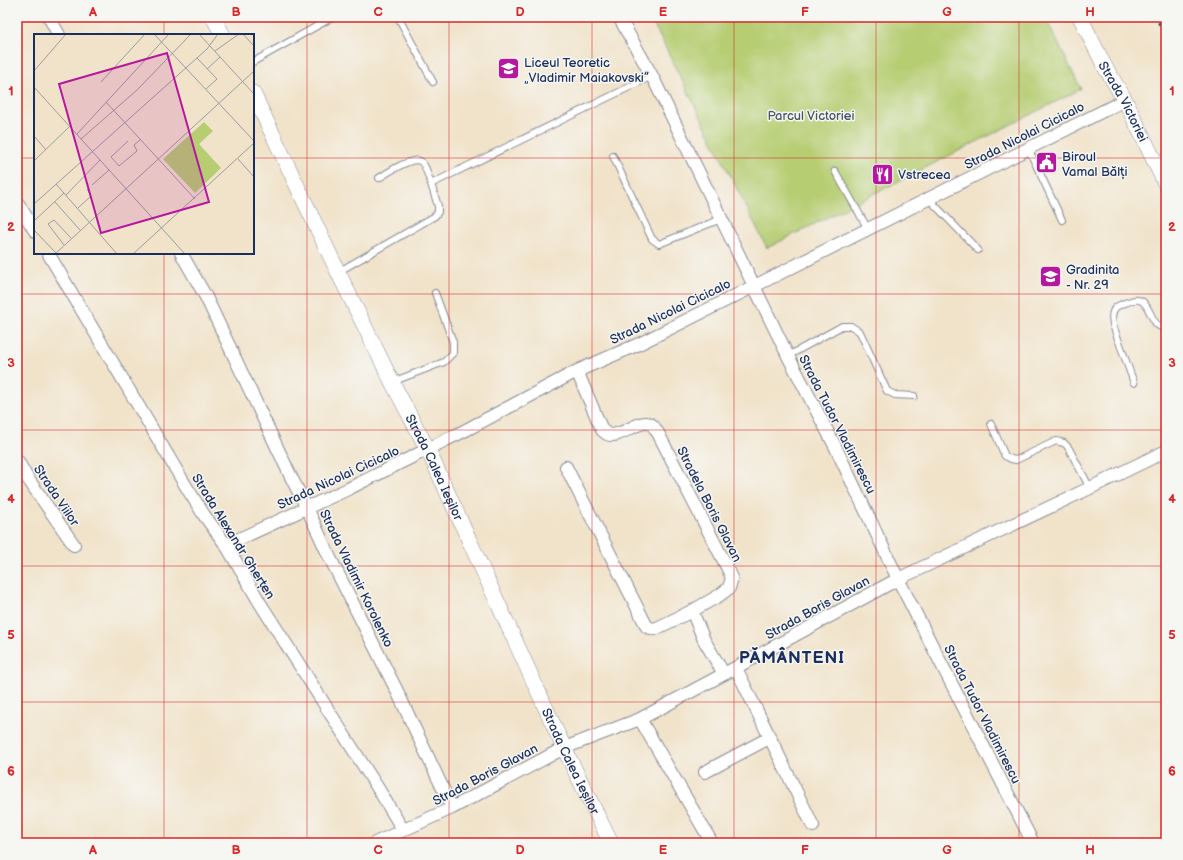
<svg xmlns="http://www.w3.org/2000/svg" width="1183" height="860" viewBox="0 0 1183 860" font-family="'Balsamiq Sans',sans-serif">
	<rect width="100%" height="100%" fill="#f6f6f2"/>
	<filter id="ink" filterUnits="userSpaceOnUse"><feTurbulence type="fractalNoise" baseFrequency=".025" numOctaves="2"/><feDisplacementMap in="SourceGraphic" scale="8" xChannelSelector="R" yChannelSelector="G"/><feConvolveMatrix kernelMatrix="1 2 1 2 8 2 1 2 1" color-interpolation-filters="sRGB"/></filter>
	<filter id="wash" filterUnits="userSpaceOnUse"><feTurbulence type="fractalNoise" baseFrequency=".012" numOctaves="4" result="noise"/><feDisplacementMap in="SourceGraphic" scale="16" xChannelSelector="R" yChannelSelector="G"/><feGaussianBlur stdDeviation="0.9" result="paint"/><feColorMatrix in="noise" values="0 0 0 0 0 0 0 0 0 0 0 0 0 0 0 0 0 1.4 0 .05"/><feComposite in="paint" operator="in"/></filter>
	<g filter="url(#wash)">
		<rect width="100%" height="100%" fill="#f1e3ca"/>
		<path fill="#b6cd72" stroke="#687e68" d="M650 17H1045L1081 89 767 248Z"/>
	</g>
	<g filter="url(#ink)">
		<g fill="none" stroke-linecap="round" stroke-linejoin="round">
			<defs>
				<path id="service" d="M398 17 433 82
					M253 62 333 17
					M1028 148 1062 220
					M613 156 652 239 659 244 721 219
					M835 171 868 229
					M379 178C387 173 411 157 420 161 426 164 428 177 431 184
					M929 199 978 250
					M338 272 435 216 438 212V206L431 184 652 76
					M788 356 842 326H851L860 332 887 391 895 395 914 396
					M392 382 444 362 453 353V342L435 293
					M1134 383 1113 325C1112 318 1111 312 1116 307 1119 305 1124 303 1128 302 1153 290 1146 328 1166 328
					M991 424 1005 456 1011 459 1016 460 1056 441 1064 443 1068 447 1090 488"/>
				<path id="minor" d="M49 17 59 35
					M619 17 652 76 788 356 835 446 898 579 1033 843
					M17 202 35 231
					M48 253 187 488 204 515 226 545 260 603 379 790 403 830
					M181 253 206 297 292 479 307 508 329 556 397 691 452 808
					M17 460 26 476 74 545
					M566 467 647 627 655 629 692 611 720 595 729 588 732 578 728 569 658 433C656 431 655 427 652 425 641 416 620 440 607 434L602 430 577 371
					M226 545 348 489 464 431 577 371 639 344 1125 100
					M692 611 704 640 724 674
					M736 668 813 826
					M640 719 712 843
					M705 772 769 738
					M375 843 452 808 564 748 640 719 724 674 898 579 1090 488 1166 451"/>
				<g id="tertiary">
					<path d="M213 17 223 35"/>
					<path id="s1" d="M1080 17 1105 67 1125 100 1166 185"/>
					<path id="s2" d="M253 93 338 272 392 382 428 450 564 748 611 843"/>
				</g>
			</defs>
			<use href="#service" stroke="#868994" stroke-width="8"/>
			<use href="#minor" stroke="#868994" stroke-width="14"/>
			<use href="#tertiary" stroke="#868994" stroke-width="16"/>
			<use href="#service" stroke="#fff" stroke-width="6"/>
			<use href="#minor" stroke="#fff" stroke-width="12"/>
			<use href="#tertiary" stroke="#fff" stroke-width="15"/>
			<path stroke="#1b2f5e" stroke-width="3" stroke-dasharray="6 3" stroke-linecap="butt" d="M1158 24 1166 20"/>
		</g>
	</g>
	<path fill="none" stroke="#d62828" stroke-width="1" stroke-opacity="0.55" d="M164 17V35M307 17V843M449 17V843M592 17V843M734 17V843M876 17V843M1019 17V843M17 158H35M253 158H1166M164 253V843M17 294H1166M17 430H1166M17 566H1166M17 702H1166"/>
	<defs>
		<symbol id="school-square" viewBox="-11 -11 22 22"><rect x="-9" y="-9" width="18" height="18" rx="4" fill="#b5179e" stroke="#f6f6f2"/><path d="M0-5L7-2L0 1L-7-2ZM-4 1L0 2.5L4 1V4Q0 6-4 4Z" fill="#fff"/></symbol>
		<symbol id="civic-square" viewBox="-11 -11 22 22"><rect x="-9" y="-9" width="18" height="18" rx="4" fill="#b5179e" stroke="#f6f6f2"/><path d="M-.6-6.5H3V-4.5H.6V-3L4-1V1h2V6H-6V1h2V-1L-.6-3ZM-1.2 2.5V6h2.4V2.5Z" fill="#fff"/></symbol>
		<symbol id="restaurant-square" viewBox="-11 -11 22 22"><rect x="-9" y="-9" width="18" height="18" rx="4" fill="#b5179e" stroke="#f6f6f2"/><path d="M-5-6h1v4h1v-4h1v4h1v-4h1v5L-1.5 .5V6h-2V.5L-5-1ZM5-6V6H3V1.5H1.5Q1.5-4 5-6Z" fill="#fff"/></symbol>
	</defs>
	<g fill-rule="evenodd">
		<use href="#school-square" x="496" y="56" width="25" height="25"/>
		<use href="#civic-square" x="1034" y="150" width="25" height="25"/>
		<use href="#restaurant-square" x="870" y="162" width="25" height="25"/>
		<use href="#school-square" x="1038" y="264" width="25" height="25"/>
	</g>
	<g text-anchor="middle" stroke-width="3" stroke-linejoin="round" paint-order="stroke">
		<g font-size="13" fill="#1b2f5e" stroke="#f6f6f2" text-anchor="start">
			<text x="524" y="67">Liceul Teoretic<tspan x="524" dy="15">„Vladimir Maiakovski”</tspan></text>
			<text x="1062" y="161">Biroul<tspan x="1062" dy="15">Vamal Bălți</tspan></text>
			<text x="898" y="179">Vstrecea</text>
			<text x="1066" y="274">Gradinita<tspan x="1066" dy="15">- Nr. 29</tspan></text>
		</g>
		<g font-size="13" fill="#1b2f5e" stroke="#f6f6f2">
			<text dy="5" stroke="none"><textPath href="#s1" startOffset="95">Strada Victoriei</textPath></text>
			<text transform="translate(1024 135) rotate(-27)" y="5">Strada Nicolai Cicicalo</text>
			<text transform="translate(670 311) rotate(-26)" y="5">Strada Nicolai Cicicalo</text>
			<text transform="translate(838 424) rotate(63)" y="5">Strada Tudor Vladimirescu</text>
			<text dy="5" stroke="none"><textPath href="#s2" startOffset="416">Strada Calea Ieșilor</textPath></text>
			<text transform="translate(338 477) rotate(-25)" y="5">Strada Nicolai Cicicalo</text>
			<text transform="translate(57 495) rotate(56)" y="5">Strada Viilor</text>
			<text transform="translate(710 504) rotate(63)" y="5">Stradela Boris Glavan</text>
			<text transform="translate(234 536) rotate(58)" y="5">Strada Alexandr Gherțen</text>
			<text transform="translate(357 578) rotate(64)" y="5">Strada Vladimir Korolenko</text>
			<text transform="translate(817 607) rotate(-29)" y="5">Strada Boris Glavan</text>
			<text transform="translate(983 714) rotate(63)" y="5">Strada Tudor Vladimirescu</text>
			<text dy="5" stroke="none"><textPath href="#s2" startOffset="740">Strada Calea Ieșilor</textPath></text>
			<text transform="translate(485 774) rotate(-28)" y="5">Strada Boris Glavan</text>
		</g>
		<g font-size="13" fill="#425663" stroke="#f6f6f2">
			<text x="811" y="120">Parcul Victoriei</text>
		</g>
		<g font-size="17" font-weight="bold" letter-spacing="1" fill="#1b2f5e" stroke="#f6f6f2">
			<text x="792" y="663">PĂMÂNTENI</text>
		</g>
	</g>
	<g transform="translate(34 34)">
		<rect width="220" height="220" fill="#f1e3ca"/>
		<path d="M170 88 179 97 165 110 187 134 161 159 129 125Z" fill="#b6cd72"/>
		<path fill="none" stroke="#9b9b9f" stroke-width="1" d="M120 0 220 107M165 0 220 60M209 0 220 12M181 17 205 0M163 24 183 45 172 55M173 35 186 23M0 37 32 0M67 48 111 0M0 53 151 220M72 68 161 165M43 100 135 0M0 102 12 116M47 105 103 56 157 0M94 107 77 123 85 132 103 117 100 111 107 105M204 125 220 143M0 127 36 92M22 150 83 220M58 151 75 136M32 161 66 126M21 168 46 196M0 170 173 15 184 0M44 174 57 162 53 155M0 187 30 159M0 196 22 219M30 211 14 190 20 186 37 204M21 220 220 37M99 220 220 109"/>
		<path fill="#b5179e" fill-opacity="0.15" stroke="#b5179e" stroke-width="2" d="M133 19 175 168 67 199 25 50Z"/>
		<rect width="220" height="220" fill="none" stroke="#1b2f5e" stroke-width="2"/>
	</g>
	<rect width="1183" height="860" fill="none" stroke="#f6f6f2" stroke-width="44"/>
	<rect x="22" y="22" width="1139" height="816" fill="none" stroke="#d62828" stroke-width="1.5"/>
	<g font-size="13" text-anchor="middle" font-weight="bold" fill="#d62828">
		<text x="93" y="16">A</text>
		<text x="236" y="16">B</text>
		<text x="378" y="16">C</text>
		<text x="520" y="16">D</text>
		<text x="663" y="16">E</text>
		<text x="805" y="16">F</text>
		<text x="947" y="16">G</text>
		<text x="1090" y="16">H</text>
		<text x="11" y="95">1</text>
		<text x="1172" y="95">1</text>
		<text x="11" y="231">2</text>
		<text x="1172" y="231">2</text>
		<text x="11" y="367">3</text>
		<text x="1172" y="367">3</text>
		<text x="11" y="503">4</text>
		<text x="1172" y="503">4</text>
		<text x="11" y="639">5</text>
		<text x="1172" y="639">5</text>
		<text x="11" y="775">6</text>
		<text x="1172" y="775">6</text>
		<text x="93" y="854">A</text>
		<text x="236" y="854">B</text>
		<text x="378" y="854">C</text>
		<text x="520" y="854">D</text>
		<text x="663" y="854">E</text>
		<text x="805" y="854">F</text>
		<text x="947" y="854">G</text>
		<text x="1090" y="854">H</text>
	</g>
</svg>
